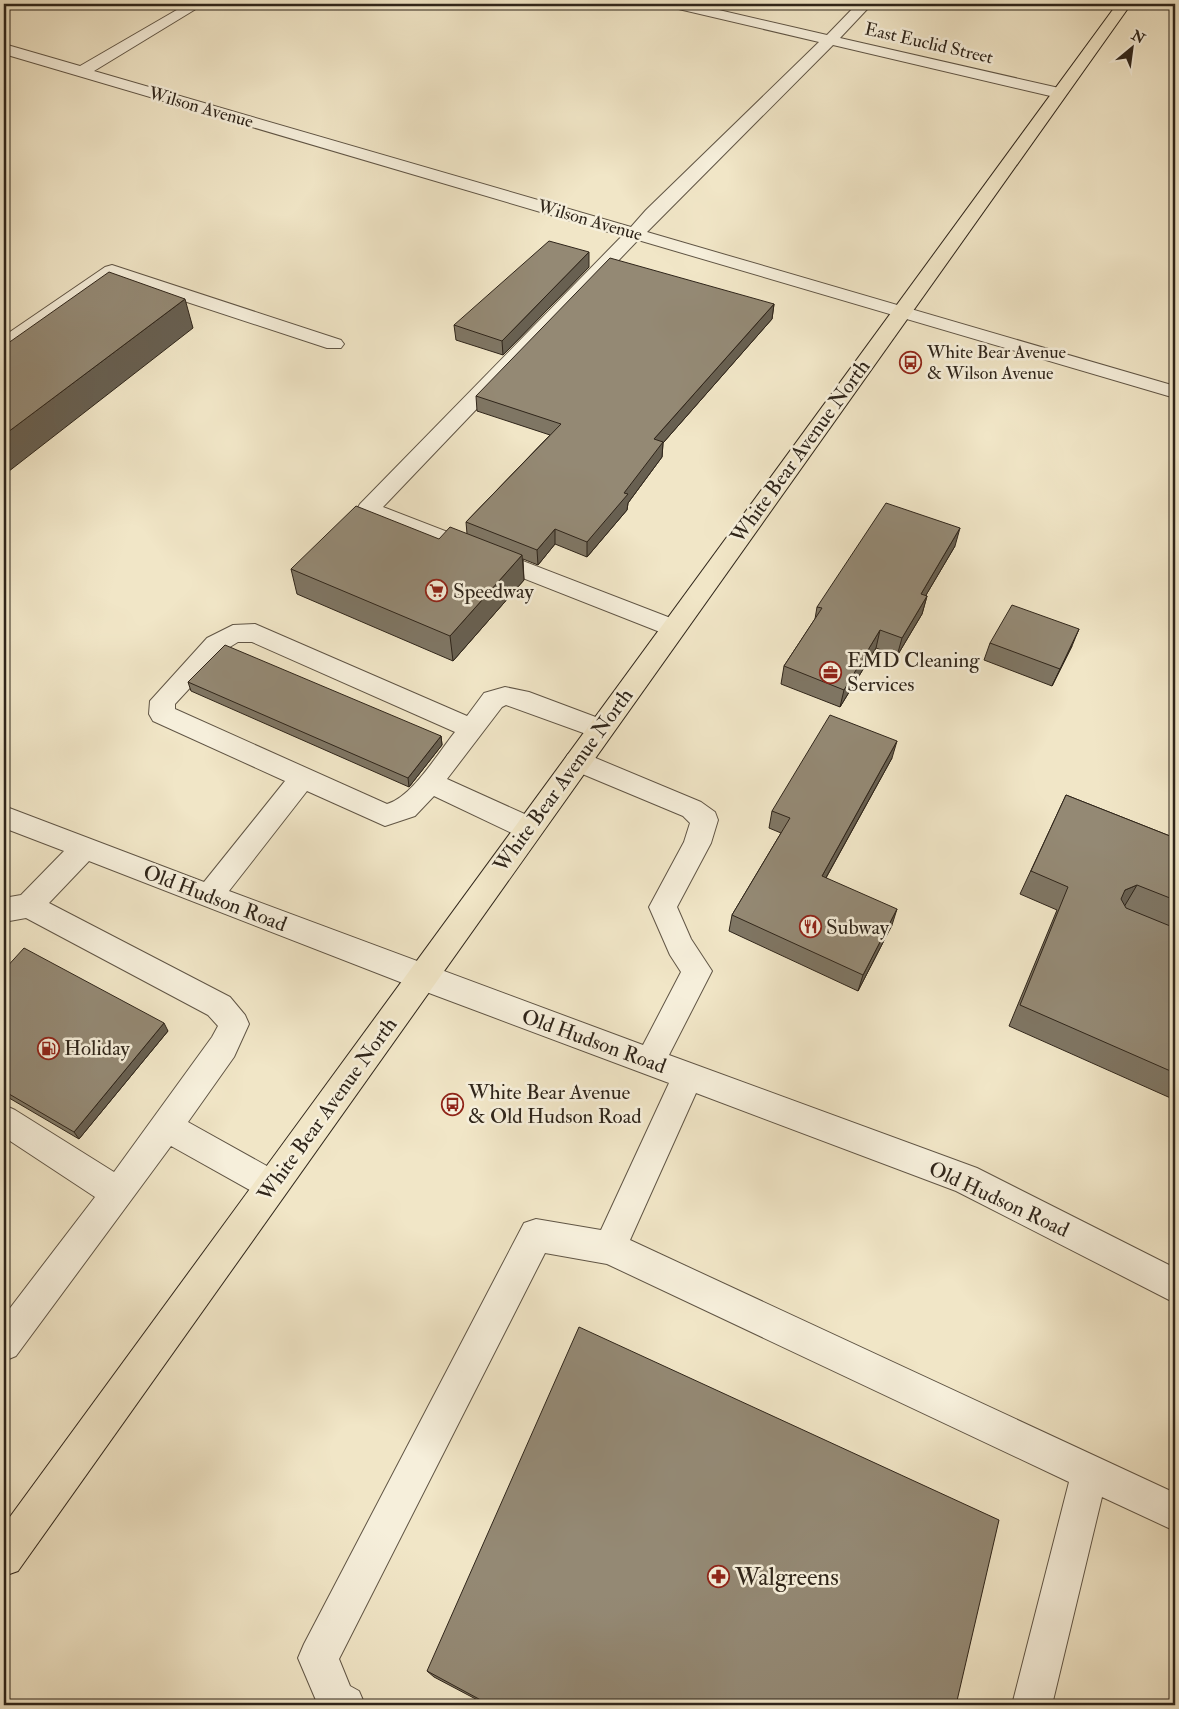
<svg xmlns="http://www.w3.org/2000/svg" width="1179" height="1709" viewBox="0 0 1179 1709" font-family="'IM FELL Double Pica',serif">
	<rect width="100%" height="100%" fill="#f1e6c7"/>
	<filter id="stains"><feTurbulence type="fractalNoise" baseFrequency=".004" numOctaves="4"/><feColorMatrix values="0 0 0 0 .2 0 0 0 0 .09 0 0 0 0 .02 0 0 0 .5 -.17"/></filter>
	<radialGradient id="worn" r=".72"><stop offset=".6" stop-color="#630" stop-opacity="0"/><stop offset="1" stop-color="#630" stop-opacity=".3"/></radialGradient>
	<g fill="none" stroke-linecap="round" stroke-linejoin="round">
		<defs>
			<path id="minor" d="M187 4H204L94 71 631 227 646 210 819 42 670 7 668 4H693L827 35 857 4H872L840 38 1059 88 1067 93 1059 98 833 45 647 232 1175 386V398L638 240 383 507 681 622 685 628 681 634 673 636 665 634 360 514 357 509 360 504 622 236 4 54V44L80 66Z
				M112 265 341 340 344 344 341 348H327L114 278 11 349 4 351V336L105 267Z
				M255 624 467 716 484 693 505 687 529 692 609 722 613 729 609 736 600 739 506 705 502 707 447 779 538 820 542 828 538 836 528 839 518 836 434 796 415 816 385 826 307 791 229 891 643 1045 681 972 670 955 649 907 684 842 690 823 683 816 568 768 564 761 568 754 577 751 586 754 701 802 715 812 718 820 711 843 677 907 691 939 712 971 669 1055 977 1168 1175 1268V1303L956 1191 696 1093 630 1240 1175 1493V1531L1102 1497 1052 1705H1012L1069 1482 607 1264 545 1253 339 1659 350 1686 359 1691 365 1705H318L298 1658 304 1644 524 1223 536 1219 601 1230 669 1083 413 987 89 861 49 903 230 997 245 1015 249 1024 234 1057 188 1122 283 1175 287 1186 283 1197 271 1202 171 1146 16 1356 4 1361V1316L95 1197 4 1137V1105L15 1110 114 1172 212 1037 218 1026 208 1015 26 918 4 922V898L21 895 64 851 4 828V806L204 882 285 781 153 721 149 714 150 701 207 638 233 625ZM238 642H252L455 732C438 753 412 797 387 804L175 709V704L225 650Z"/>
			<path id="major" d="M1117 4H1131L18 1571 4 1576V1525Z"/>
		</defs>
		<use href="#minor" stroke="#605545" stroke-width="2"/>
		<use href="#major" stroke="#2f251a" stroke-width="2"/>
		<use href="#minor" fill="#f6efdb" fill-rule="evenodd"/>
		<use href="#major" fill="#f1e6c7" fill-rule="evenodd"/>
	</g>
	<path fill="#7f7664" stroke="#2f251a" d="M589 267 503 355 456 340 454 325Z
		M774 304 772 319 663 443 662 457 628 503 627 510 587 557 555 544 538 565 523 559 524 580 453 661 297 594 291 569 467 534 466 522 550 435 477 411 476 396Z
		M955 546 926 595 927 596 922 614 897 656 876 648 840 707 781 684 784 666 815 619 817 607Z
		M990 643 1072 646 1052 686 984 660Z
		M188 682 441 736 442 745 409 787 191 691Z
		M892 758 826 878 892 925 858 991 729 931 732 915 781 833 769 828 772 811Z
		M1066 795 1175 838V1100L1009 1026 1057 910 1020 894Z
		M4 970 168 1031 79 1139 4 1095Z
		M427 1671 956 1705H487L434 1677Z"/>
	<path fill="#686051" stroke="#2f251a" d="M589 252V267L503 355 502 341Z
		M185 299 193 328 4 475V435Z
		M774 304 772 319 663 443 662 457 628 503 627 510 587 557V542L624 493 654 439Z
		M960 528 955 546 916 612 921 594Z
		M555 529V544L538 565 537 550Z
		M522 555 524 580 453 661 450 636Z
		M927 596 922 614 897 656 902 638Z
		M1079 629 1072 646 1052 686 1060 669Z
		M880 630 876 648 840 707 844 690Z
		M441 736 442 745 409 787 408 778Z
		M897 741 892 758 818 892 822 876Z
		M1137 885 1124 907 1111 912 1125 890Z
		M897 909 892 925 858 991 863 975Z
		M164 1023 168 1031 79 1139 74 1132Z"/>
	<path fill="#948974" stroke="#2f251a" d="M549 241 589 252 502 341 454 325Z
		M610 258 774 304 654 439 663 442 624 493 628 494 587 542 555 529 537 550 466 522 561 424 476 396Z
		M109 272 185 299 4 435V346Z
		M886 503 960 528 921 594 927 596 902 638 880 630 844 690 784 666 822 608 817 607Z
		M356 506 439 539 450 527 522 555 450 636 291 569Z
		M1012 605 1079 629 1060 669 990 643Z
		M225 645 441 736 408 778 188 682Z
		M830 715 897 741 822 876 897 909 863 975 732 915 790 818 772 811Z
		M1066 795 1175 838V900L1137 885 1125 890 1121 899 1126 908 1175 928V1073L1020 1005 1068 887 1031 871Z
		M24 948 164 1023 74 1132 4 1091V970Z
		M579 1327 999 1520 956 1705H490L427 1671Z"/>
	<defs>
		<symbol id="bus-ring" viewBox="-11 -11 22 22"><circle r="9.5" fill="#f6efdb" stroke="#8f2418" stroke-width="1.5"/><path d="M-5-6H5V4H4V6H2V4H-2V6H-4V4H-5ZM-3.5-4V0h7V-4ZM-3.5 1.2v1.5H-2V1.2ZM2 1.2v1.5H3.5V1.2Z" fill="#8f2418"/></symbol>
		<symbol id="supermarket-ring" viewBox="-11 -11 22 22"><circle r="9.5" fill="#f6efdb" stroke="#8f2418" stroke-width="1.5"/><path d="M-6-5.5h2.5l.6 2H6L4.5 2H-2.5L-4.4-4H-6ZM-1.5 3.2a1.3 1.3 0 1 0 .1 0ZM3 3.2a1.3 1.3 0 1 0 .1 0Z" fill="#8f2418"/></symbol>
		<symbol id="office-ring" viewBox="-11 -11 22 22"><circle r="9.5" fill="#f6efdb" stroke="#8f2418" stroke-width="1.5"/><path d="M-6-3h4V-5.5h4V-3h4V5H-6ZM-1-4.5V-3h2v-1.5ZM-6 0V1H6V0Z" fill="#8f2418"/></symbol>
		<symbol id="restaurant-ring" viewBox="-11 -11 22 22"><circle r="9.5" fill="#f6efdb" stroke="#8f2418" stroke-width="1.5"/><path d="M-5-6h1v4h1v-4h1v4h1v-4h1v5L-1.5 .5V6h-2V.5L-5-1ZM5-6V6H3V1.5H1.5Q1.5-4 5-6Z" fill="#8f2418"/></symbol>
		<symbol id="fuel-ring" viewBox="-11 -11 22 22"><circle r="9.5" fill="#f6efdb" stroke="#8f2418" stroke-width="1.5"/><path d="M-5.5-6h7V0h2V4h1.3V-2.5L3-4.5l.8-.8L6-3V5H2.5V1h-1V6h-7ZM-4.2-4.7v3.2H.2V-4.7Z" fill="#8f2418"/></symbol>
		<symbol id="pharmacy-ring" viewBox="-11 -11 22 22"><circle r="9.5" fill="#f6efdb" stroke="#8f2418" stroke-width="1.5"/><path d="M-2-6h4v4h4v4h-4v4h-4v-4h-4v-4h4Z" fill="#8f2418"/></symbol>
	</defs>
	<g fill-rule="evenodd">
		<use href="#bus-ring" x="898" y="350" width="25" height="25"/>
		<use href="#supermarket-ring" x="424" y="578" width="25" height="25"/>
		<use href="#office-ring" x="818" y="660" width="25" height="25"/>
		<use href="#restaurant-ring" x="798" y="914" width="25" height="25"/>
		<use href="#fuel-ring" x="36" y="1036" width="25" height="25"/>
		<use href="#bus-ring" x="440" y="1092" width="25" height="25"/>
		<use href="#pharmacy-ring" x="706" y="1564" width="25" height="25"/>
	</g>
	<g text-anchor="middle" stroke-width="5" stroke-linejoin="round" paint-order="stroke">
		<g font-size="18" fill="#2f251a" stroke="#f6efdb">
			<text transform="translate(929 43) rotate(13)" y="6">East Euclid Street</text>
			<text transform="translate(201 107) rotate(16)" y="6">Wilson Avenue</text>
			<text transform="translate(590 220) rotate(16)" y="6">Wilson Avenue</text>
		</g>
		<g font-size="18" fill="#2f251a" stroke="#f6efdb" text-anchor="start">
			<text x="927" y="358">White Bear Avenue<tspan x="927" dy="21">&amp; Wilson Avenue</tspan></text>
		</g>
		<g font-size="21" fill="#2f251a" stroke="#f6efdb">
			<text transform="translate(800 451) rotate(-54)" y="7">White Bear Avenue North</text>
			<text transform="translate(563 780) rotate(-54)" y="7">White Bear Avenue North</text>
			<text transform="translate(215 898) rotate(21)" y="7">Old Hudson Road</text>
			<text transform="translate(594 1041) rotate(20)" y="7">Old Hudson Road</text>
			<text transform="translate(327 1109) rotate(-54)" y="7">White Bear Avenue North</text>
			<text transform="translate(999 1199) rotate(25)" y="7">Old Hudson Road</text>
		</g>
		<g font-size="21" fill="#2f251a" stroke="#f6efdb" text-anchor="start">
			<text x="453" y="598">Speedway</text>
			<text x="847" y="667">EMD Cleaning<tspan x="847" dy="24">Services</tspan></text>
			<text x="826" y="934">Subway</text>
			<text x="64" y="1055">Holiday</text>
			<text x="468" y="1099">White Bear Avenue<tspan x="468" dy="24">&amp; Old Hudson Road</tspan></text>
		</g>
		<g font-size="25" fill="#2f251a" stroke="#f6efdb" text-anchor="start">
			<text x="735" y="1585">Walgreens</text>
		</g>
	</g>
	<rect width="1179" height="1709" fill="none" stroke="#f1e6c7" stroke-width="20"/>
	<rect x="5" y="5" width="1169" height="1699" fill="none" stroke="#2f251a" stroke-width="2.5"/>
	<rect x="10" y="10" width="1159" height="1689" fill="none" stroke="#2f251a"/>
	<g transform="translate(1132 48) rotate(29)" stroke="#f6efdb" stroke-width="4" paint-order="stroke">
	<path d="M0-4L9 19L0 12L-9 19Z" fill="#2f251a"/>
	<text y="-8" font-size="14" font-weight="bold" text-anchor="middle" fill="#2f251a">N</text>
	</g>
	<rect width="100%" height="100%" filter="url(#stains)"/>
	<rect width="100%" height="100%" fill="url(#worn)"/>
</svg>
